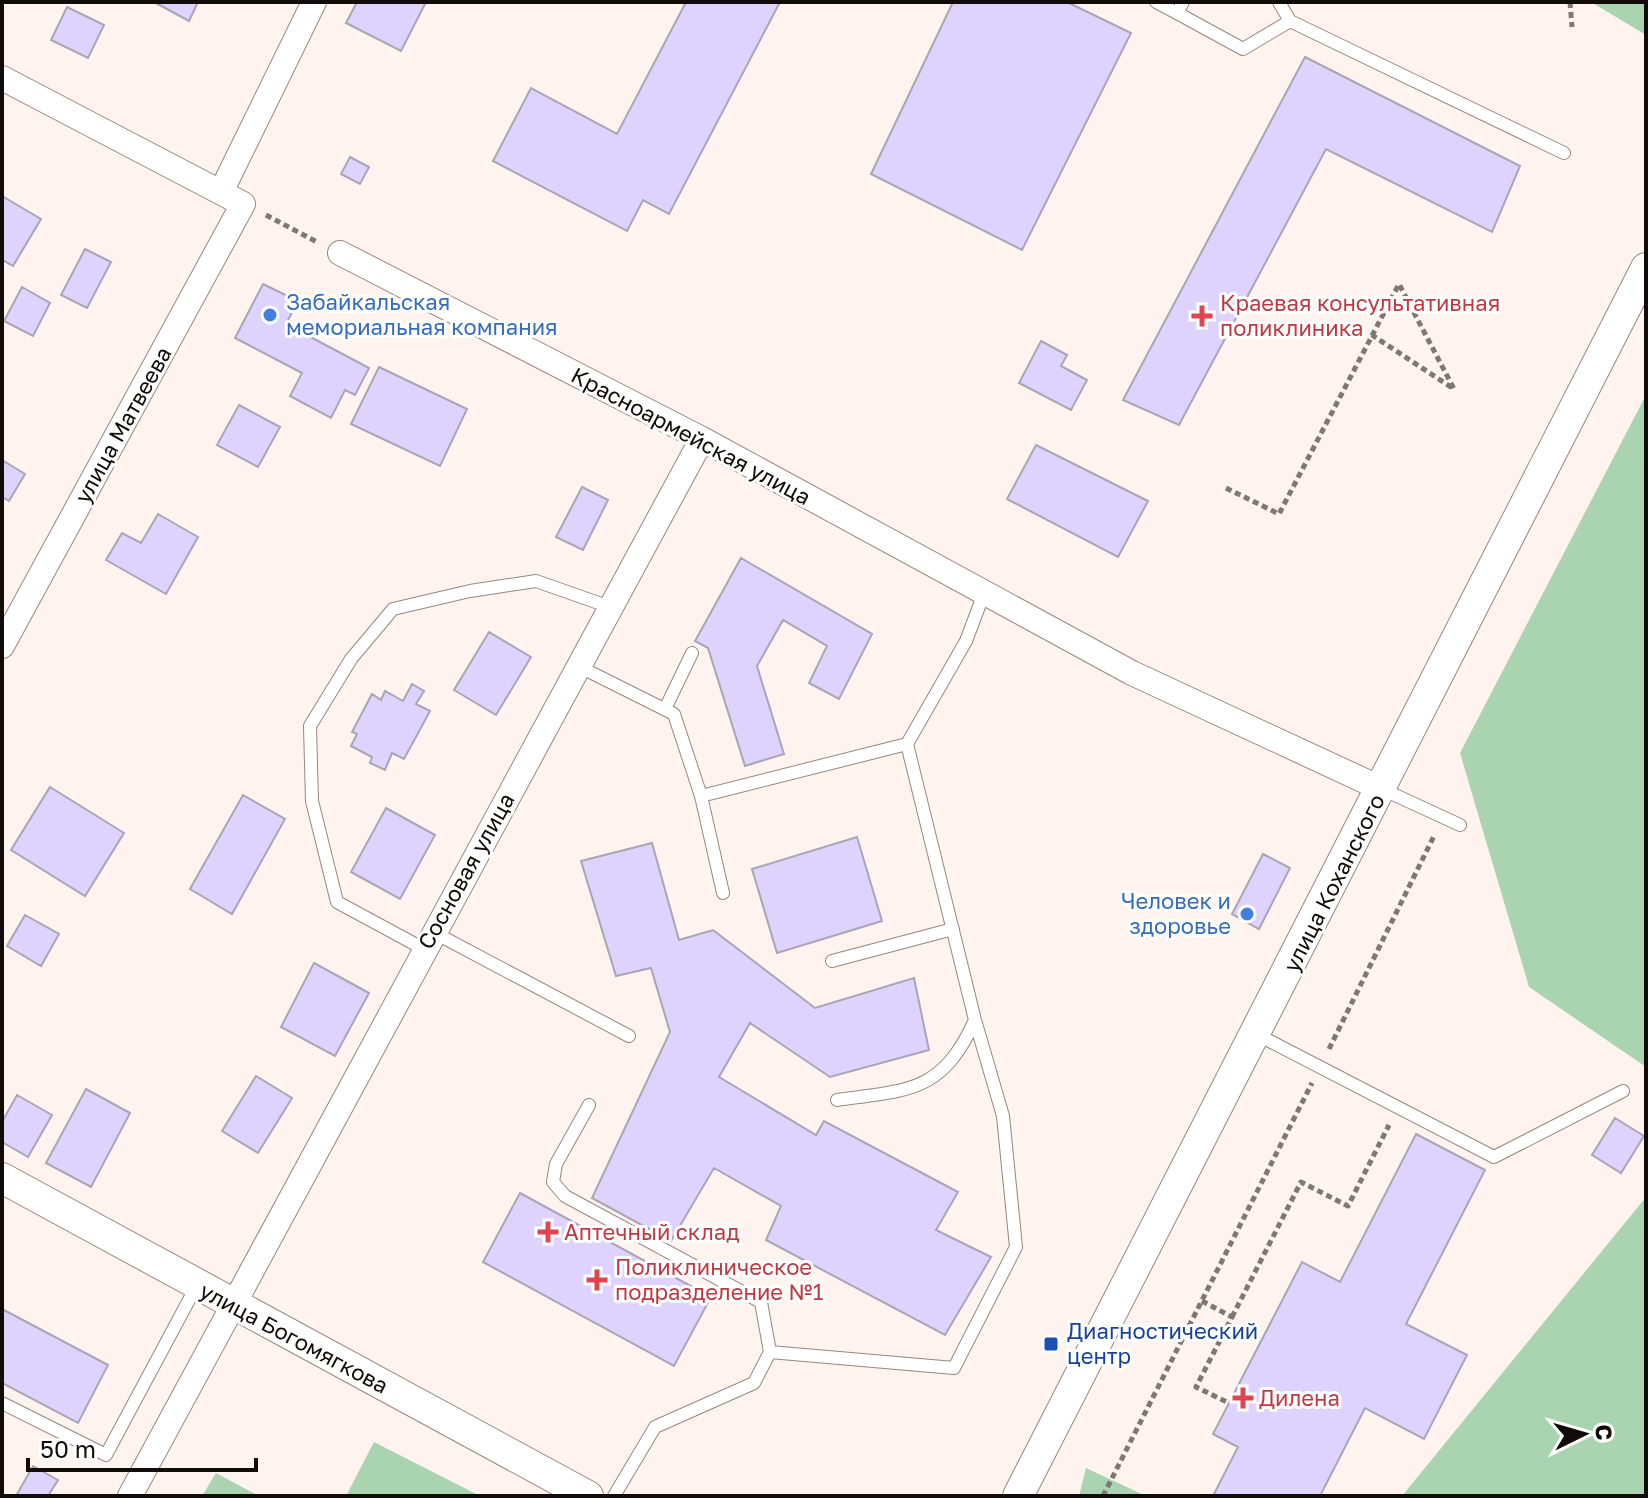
<svg xmlns="http://www.w3.org/2000/svg" width="1648" height="1498" viewBox="0 0 1648 1498" font-family="'Golos Text',sans-serif">
	<rect width="100%" height="100%" fill="#fef3ee"/>
	<path fill="#a9d4af" d="M1591 2H1646V35Z
		M1646 395V1067L1529 987 1460 753Z
		M1646 1197V1496H1402Z
		M374 1442 480 1496H346Z
		M1086 1468 1146 1496H1079Z
		M216 1473 259 1496H202Z"/>
	<path fill="#ded3fe" stroke="#a8a5b4" stroke-width="2" d="M154 2H198L189 21Z
		M357 2H426L401 51 346 23Z
		M686 2H780L669 214 643 200 627 231 493 161 531 88 617 134Z
		M953 2H1067L1131 33 1022 250 871 174Z
		M67 7 104 25 88 58 51 40Z
		M1305 57 1520 166 1492 232 1326 149 1179 425 1123 400Z
		M350 157 369 167 360 184 341 174Z
		M2 196 41 219 13 266 2 260Z
		M85 249 111 262 87 308 61 295Z
		M263 284 298 301 286 324 369 368 355 395 345 390 331 418 290 396 302 373 235 338Z
		M22 287 50 303 33 336 4 321Z
		M1041 341 1067 355 1061 366 1087 380 1071 410 1019 383Z
		M379 367 467 409 440 466 351 424Z
		M239 405 280 427 258 467 217 445Z
		M1036 445 1148 501 1118 557 1007 499Z
		M2 460 25 474 9 501 2 497Z
		M582 487 608 500 583 550 556 537Z
		M158 514 198 537 166 594 106 560 122 533 141 543Z
		M741 558 872 634 839 699 809 683 827 646 783 620 757 666 784 754 745 766 708 648 695 641Z
		M489 632 531 657 496 715 454 690Z
		M412 684 424 691 416 704 430 711 404 759 392 753 385 770 370 763 372 757 351 746 357 734 352 732 372 694 381 700 385 691 403 701Z
		M50 787 124 833 85 896 11 850Z
		M243 795 285 819 232 914 190 889Z
		M386 808 435 835 400 899 351 872Z
		M857 837 882 921 777 953 752 869Z
		M652 843 679 940 713 930 815 1008 914 978 929 1050 830 1077 750 1023 719 1077 816 1135 824 1121 958 1192 936 1230 991 1257 945 1335 766 1240 781 1206 714 1168 671 1241 592 1198 670 1032 651 968 616 976 581 861Z
		M1263 854 1290 868 1259 929 1232 914Z
		M25 915 59 934 41 966 7 946Z
		M314 963 369 993 335 1056 281 1027Z
		M256 1076 292 1098 258 1153 222 1131Z
		M86 1089 130 1113 91 1187 46 1163Z
		M17 1095 52 1115 28 1157 2 1142V1122Z
		M1615 1118 1644 1136 1621 1173 1592 1155Z
		M1416 1134 1485 1170 1406 1324 1467 1355 1424 1439 1365 1408 1320 1496H1213L1238 1447 1213 1434 1302 1262 1340 1282Z
		M520 1193 711 1297 674 1366 483 1262Z
		M2 1309 108 1365 78 1423 2 1383Z
		M33 1466 58 1480 48 1496H16Z"/>
	<g fill="none" stroke-linecap="round" stroke-linejoin="round">
		<defs>
			<path id="service" d="M1156 2 1177 13 1183 2
				M1279 2 1290 21 1564 153
				M1177 13 1243 49 1290 21
				M578 666 674 714 701 796 723 893
				M665 709 692 653
				M1382 789 1460 825
				M701 796 907 744
				M433 932 629 1036
				M424 949 337 902 312 801 310 726 351 659 393 609 470 591 536 581 610 607
				M832 961 953 929
				M1256 1034 1494 1157 1623 1091
				M837 1100C909 1090 942 1093 975 1020L907 744 966 641 983 596
				M589 1105 556 1164 553 1182 565 1196 761 1302 770 1352 754 1383 655 1427 614 1496
				M770 1352 954 1368 1016 1247 1003 1116 975 1020
				M2 1403 106 1455 197 1285"/>
			<path id="minor" d="M2 78 243 204 2 646
				M221 192 314 2
				M340 253 702 439 1132 673 1382 789
				M130 1496 702 439"/>
			<path id="tertiary" d="M2 1178 588 1496
				M1018 1496 1646 268"/>
		</defs>
		<use href="#service" stroke="#97877f" stroke-width="14"/>
		<use href="#minor" stroke="#97877f" stroke-width="26"/>
		<use href="#tertiary" stroke="#97877f" stroke-width="32"/>
		<path stroke="#7f7774" stroke-width="5" stroke-dasharray="6 4" stroke-linecap="butt" d="M1570 2 1572 27
			M266 215 317 242
			M1226 488 1279 514 1399 284 1454 389 1372 335
			M1329 1049 1434 836
			M1202 1301 1232 1317 1196 1387 1229 1403
			M1232 1317 1301 1182 1348 1206 1389 1125
			M1103 1496 1312 1083"/>
		<use href="#service" stroke="#fff" stroke-width="12"/>
		<use href="#minor" stroke="#fff" stroke-width="24"/>
		<use href="#tertiary" stroke="#fff" stroke-width="30"/>
	</g>
	<g fill="#3f7fe0" stroke="#fff" stroke-width="3">
		<circle cx="270" cy="315" r="8"/>
		<circle cx="1247" cy="914" r="8"/>
	</g>
	<g fill="#e0444e" stroke="#fff" stroke-width="3">
		<path d="M1198 304h8v8h8v8h-8v8h-8v-8h-8v-8h8z"/>
		<path d="M544 1220h8v8h8v8h-8v8h-8v-8h-8v-8h8z"/>
		<path d="M593 1268h8v8h8v8h-8v8h-8v-8h-8v-8h8z"/>
		<path d="M1239 1386h8v8h8v8h-8v8h-8v-8h-8v-8h8z"/>
	</g>
	<rect fill="#1a4fb4" stroke="#fff" stroke-width="3" x="1043" y="1336" width="16" height="16" rx="4"/>
	<g text-anchor="middle" stroke-width="6" stroke-linejoin="round" paint-order="stroke">
		<g font-size="22" fill="#366cbe" stroke="#fff" text-anchor="start">
			<text x="286" y="310">Забайкальская<tspan x="286" dy="25">мемориальная компания</tspan></text>
			<text x="1231" y="909" text-anchor="end">Человек и<tspan x="1231" dy="25">здоровье</tspan></text>
		</g>
		<g font-size="22" fill="#be3a42" stroke="#fff" text-anchor="start">
			<text x="1220" y="311">Краевая консультативная<tspan x="1220" dy="25">поликлиника</tspan></text>
			<text x="564" y="1240">Аптечный склад</text>
			<text x="615" y="1275">Поликлиническое<tspan x="615" dy="25">подразделение №1</tspan></text>
			<text x="1259" y="1406">Дилена</text>
		</g>
		<g font-size="22" fill="#110b09" stroke="#fff">
			<text transform="translate(123 425) rotate(-61)" y="8">улица Матвеева</text>
			<text transform="translate(691 436) rotate(28)" y="8">Красноармейская улица</text>
			<text transform="translate(466 871) rotate(-61)" y="8">Сосновая улица</text>
			<text transform="translate(1334 883) rotate(-63)" y="8">улица Коханского</text>
			<text transform="translate(294 1338) rotate(28)" y="8">улица Богомягкова</text>
		</g>
		<g font-size="22" fill="#164399" stroke="#fff" text-anchor="start">
			<text x="1067" y="1339">Диагностический<tspan x="1067" dy="25">центр</tspan></text>
		</g>
	</g>
	<rect width="1648" height="1498" fill="none" stroke="#110b09" stroke-width="8"/>
	<g transform="translate(1584 1434) rotate(85)" stroke="#ffffff" stroke-width="6" paint-order="stroke">
	<path d="M0-6L14 30L0 20L-14 30Z" fill="#110b09"/>
	<text y="-12" font-size="22" font-weight="bold" text-anchor="middle" fill="#110b09">С</text>
	</g>
	<path d="M28 1458v12h228v-12" fill="none" stroke="#110b09" stroke-width="4"/>
	<text x="40" y="1458" font-size="24" fill="#110b09" stroke="#ffffff" stroke-width="6" paint-order="stroke">50 m</text>
</svg>
